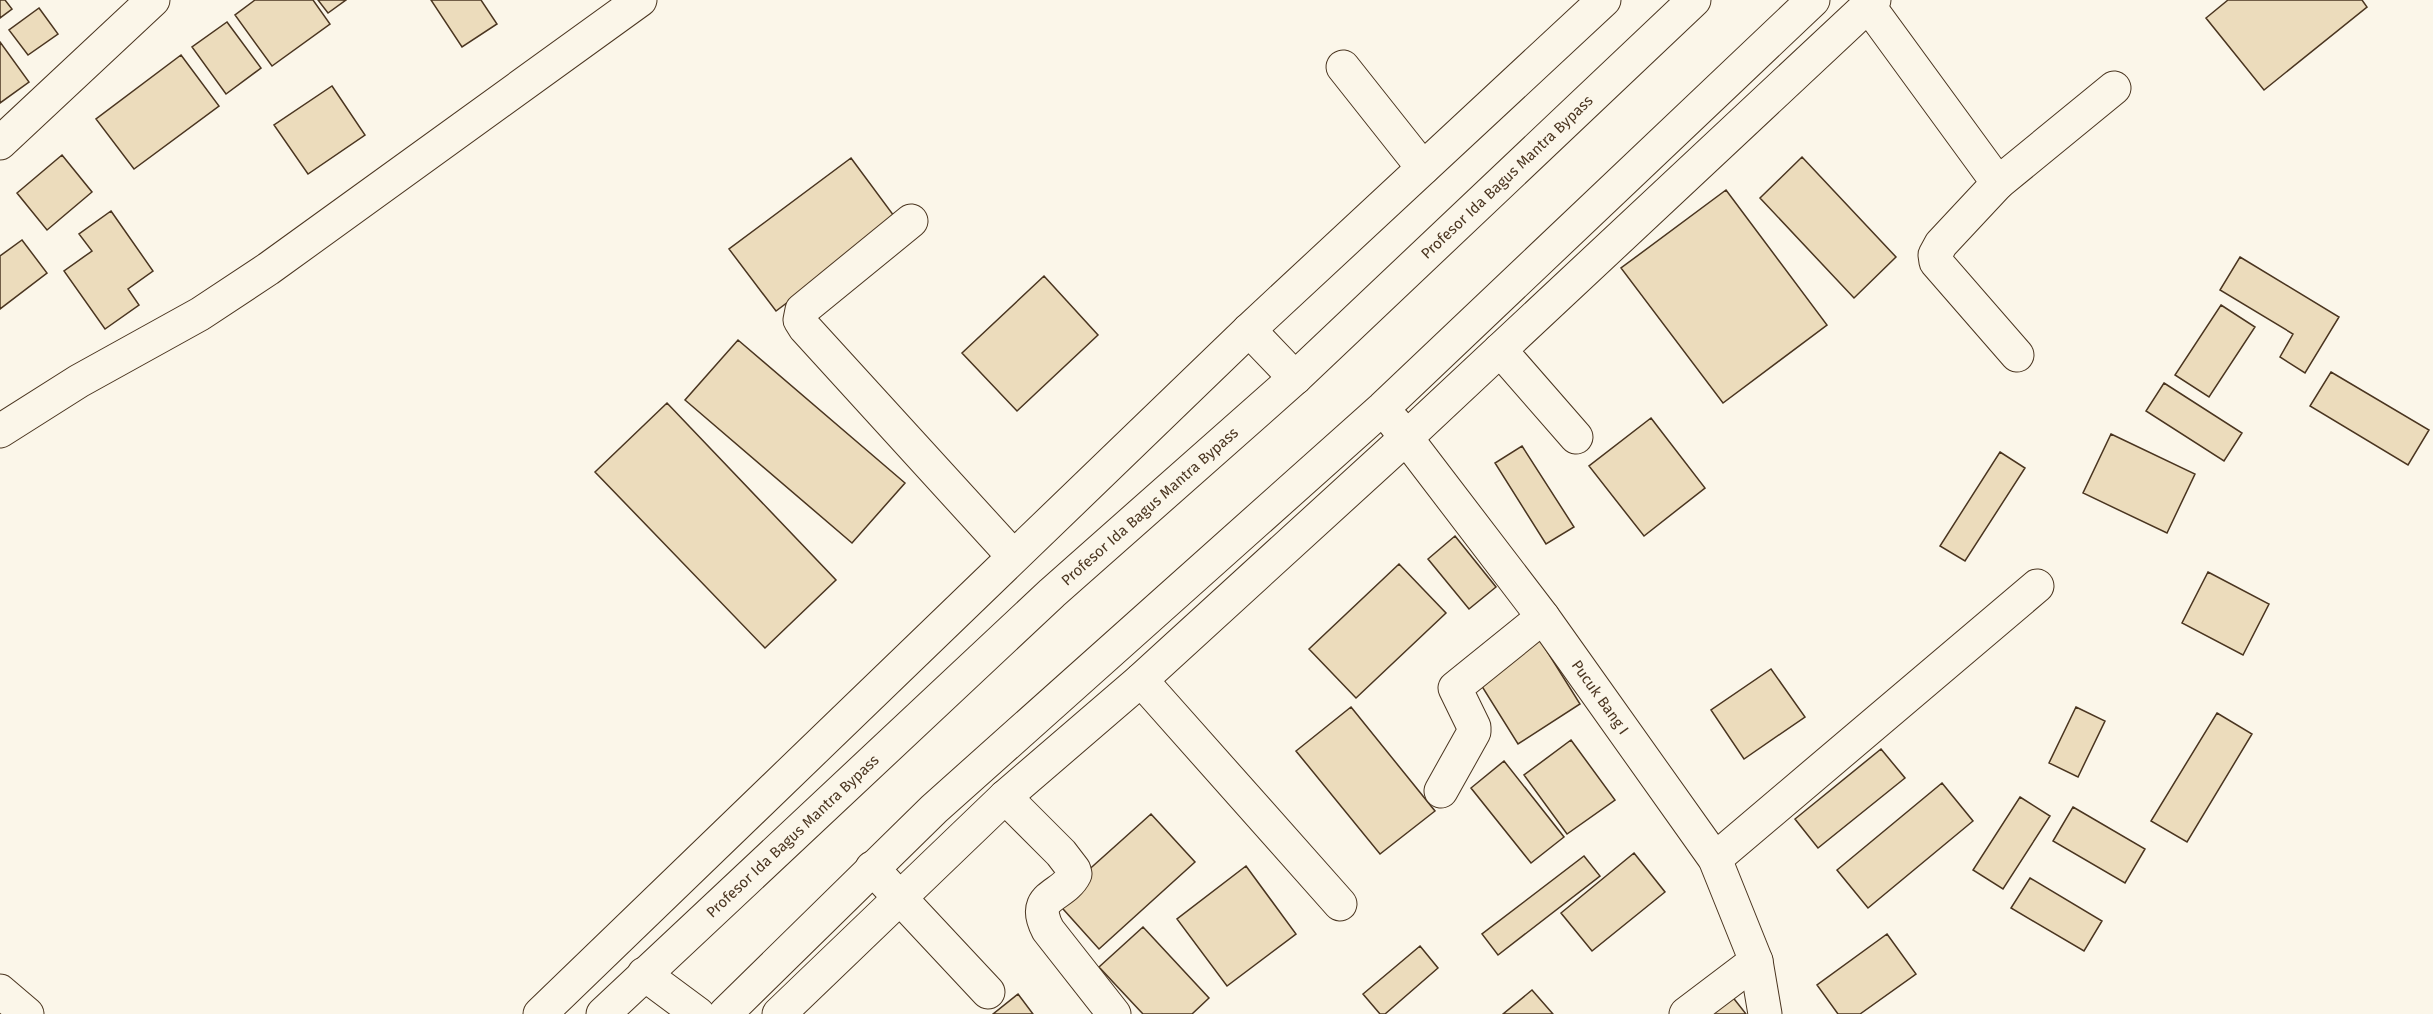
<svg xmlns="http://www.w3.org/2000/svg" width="2433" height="1014" viewBox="0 0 2433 1014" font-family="'Fira Sans',sans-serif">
	<rect width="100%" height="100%" fill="#fbf6e9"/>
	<path fill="#ecdcbc" stroke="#4a3520" stroke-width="1.5" d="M0 0H5L12 9 0 18Z
		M255 0H313L330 24 272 66 235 15Z
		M318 0H346L328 13Z
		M431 0H481L497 24 462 47Z
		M2228 0H2362L2367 7 2264 90 2206 18Z
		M39 8 58 34 28 55 9 30Z
		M227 22 261 68 226 94 192 47Z
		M0 42 29 82 0 103Z
		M181 55 219 106 134 169 96 119Z
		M332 86 365 135 308 174 274 125Z
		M62 155 92 192 47 230 17 193Z
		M1802 157 1896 257 1854 298 1760 198Z
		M851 158 897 220 776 311 729 249Z
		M1726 190 1827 325 1723 403 1621 268Z
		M111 211 153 271 128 289 139 305 105 329 64 271 92 251 79 234Z
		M22 240 47 273 0 309V256Z
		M2240 257 2339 317 2305 373 2280 357 2293 334 2220 290Z
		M1044 276 1098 335 1017 411 962 353Z
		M2221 305 2255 327 2209 397 2175 375Z
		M738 340 905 483 852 543 685 400Z
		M2331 372 2429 430 2408 465 2310 406Z
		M2164 383 2242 433 2224 461 2146 411Z
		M667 403 836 580 765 648 595 472Z
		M1651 418 1705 488 1644 536 1589 466Z
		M2111 434 2195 474 2167 533 2083 493Z
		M1522 446 1574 527 1546 544 1495 463Z
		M2000 452 2025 468 1965 561 1940 546Z
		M1455 536 1496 587 1469 609 1428 559Z
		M1399 564 1446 613 1356 698 1309 649Z
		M2208 572 2269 604 2243 655 2182 623Z
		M1540 640 1580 704 1518 744 1478 680Z
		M1771 669 1805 717 1744 759 1711 710Z
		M1351 707 1435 811 1380 854 1296 751Z
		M2076 707 2105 721 2078 777 2049 763Z
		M2217 713 2252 734 2187 842 2151 821Z
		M1571 740 1615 800 1567 834 1524 775Z
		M1881 749 1905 778 1818 848 1795 819Z
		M1504 761 1564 837 1531 863 1471 788Z
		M1942 783 1973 821 1868 908 1837 870Z
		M2020 797 2050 816 2003 889 1973 870Z
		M2073 807 2145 849 2125 883 2053 841Z
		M1151 814 1195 862 1099 949 1055 900Z
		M1634 853 1665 892 1592 951 1561 913Z
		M1584 856 1600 876 1498 955 1482 934Z
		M1246 866 1296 934 1227 986 1177 919Z
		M2030 878 2102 921 2084 951 2011 908Z
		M1143 927 1209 998 1192 1014H1143L1099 967Z
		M1887 934 1916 974 1860 1014H1838L1817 985Z
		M1420 946 1438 968 1385 1014H1380L1363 994Z
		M1532 990 1553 1014H1503Z
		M1018 994 1033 1014H993Z
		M1731 995 1746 1014H1706Z"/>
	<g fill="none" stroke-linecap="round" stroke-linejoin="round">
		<defs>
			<g id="minor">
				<path d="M1868 5 1998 183 1941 244 1935 255 1936 262 2017 355"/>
				<path d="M1343 67 1423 168"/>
				<path d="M0 143 153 0"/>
				<path d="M1998 183 2114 88"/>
				<path d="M911 221 802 310 800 320 805 328 1013 556"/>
				<path d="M1500 350 1576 437"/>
				<path id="s1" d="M1394 422 1543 617 1715 859 1756 961 1765 1014"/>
				<path d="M0 431 79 381 200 314 268 269 640 0"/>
				<path d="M1141 680 1340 904"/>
				<path d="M1441 791 1474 732V727L1455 688 1543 617"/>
				<path d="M1005 797 1061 853 1074 870 1075 874C1063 898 1029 894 1048 930L1114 1014"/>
				<path d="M1715 859 2037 586"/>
				<path d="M872 868 988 992"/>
				<path d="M0 991 27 1014"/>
				<path d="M540 1014 1249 330 1604 0"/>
				<path d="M779 1014 1005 797 1141 680 1407 437 1874 0"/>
				<path d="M1686 1014 1756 961"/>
			</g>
			<g id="highway">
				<path d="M1249 330 1295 378"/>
				<path d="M644 974 698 1014"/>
				<path id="s2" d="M603 1014 1052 593 1295 378 1694 0"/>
				<path d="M725 1014 934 809 1383 408 1813 0"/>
			</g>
		</defs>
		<use href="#minor" stroke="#4a3520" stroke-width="35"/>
		<use href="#highway" stroke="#4a3520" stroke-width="35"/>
		<use href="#minor" stroke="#fbf6e9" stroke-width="33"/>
		<use href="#highway" stroke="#fbf6e9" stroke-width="33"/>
	</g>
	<g text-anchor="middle" stroke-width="4.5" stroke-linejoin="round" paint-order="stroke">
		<g font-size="15" fill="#4a3520" stroke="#fbf6e9">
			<text dy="5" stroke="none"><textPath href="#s2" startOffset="1232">Profesor Ida Bagus Mantra Bypass</textPath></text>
			<text dy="5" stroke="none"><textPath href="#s2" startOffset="746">Profesor Ida Bagus Mantra Bypass</textPath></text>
			<text dy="5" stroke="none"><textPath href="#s1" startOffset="344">Pucuk Bang I</textPath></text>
			<text dy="5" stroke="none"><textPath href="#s2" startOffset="260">Profesor Ida Bagus Mantra Bypass</textPath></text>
		</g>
	</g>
</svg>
